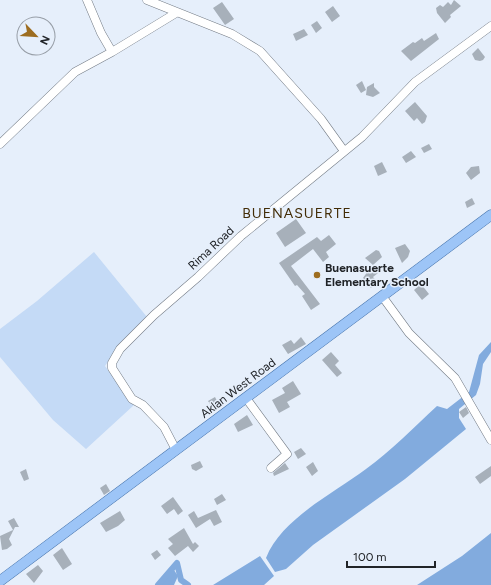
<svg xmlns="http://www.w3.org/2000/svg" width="491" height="585" viewBox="0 0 491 585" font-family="Figtree,sans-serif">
	<rect width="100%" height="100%" fill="#e6effb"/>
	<path fill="#c4daf6" d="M94 252 147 317 118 347 105 366 134 405 86 449 53 420 0 357V329L37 301Z"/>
	<path fill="#82abde" d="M491 342V352L483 364 480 384 476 395 459 409V418L466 429 405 479 313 545 286 569 275 572 266 558C281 519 334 493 366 469 391 451 414 427 437 406L447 409 469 392 479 355Z
		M491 533V585H417L462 556Z
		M260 556 274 576 264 585H213Z
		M174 570 178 576 174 585H159Z"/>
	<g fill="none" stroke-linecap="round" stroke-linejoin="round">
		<path stroke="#82abde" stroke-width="6" d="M158 585 177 563 181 580 188 585"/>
	</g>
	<path fill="#a7b0ba" d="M454 0 461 6 450 15 451 17 445 23 437 13 436 8 440 5 443 7 448 2 451 5Z
		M222 2 234 19 225 25 213 8Z
		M333 6 340 16 332 22 325 12Z
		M317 21 322 28 316 33 311 25Z
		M304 29 308 35 296 41 293 34Z
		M436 33 439 39 411 61 401 51 413 42 415 43 422 38 424 41Z
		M478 48 485 57 483 60 480 61 475 60 472 54Z
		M362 81 366 90 361 93 356 85Z
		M374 83V87L380 93 373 97 366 95 367 87Z
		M415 102 427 116 425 122 422 124 417 118 414 121 405 111Z
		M429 144 432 149 424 153 421 148Z
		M411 151 416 157 406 163 402 157Z
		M382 162 387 172 378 176 374 166Z
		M479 166 480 173 471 180 466 173 471 167Z
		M472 198 475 204 467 208 465 202Z
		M296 219 306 233 285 247 276 233Z
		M329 235 336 244 326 252 329 257 323 262 313 249 291 266 320 304 311 310 302 296 305 294 297 285 295 286 279 263 317 237 321 241Z
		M405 244 410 251 408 257 402 263 395 248Z
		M376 250 379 251 382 257 373 265 365 258Z
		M375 270 378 273 373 277 377 282 371 288 363 278 368 271Z
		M421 284 429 294 422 300 414 290Z
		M301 337 306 344 288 354 282 345 291 340 294 344Z
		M331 352 339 361 335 365 342 373 337 377 322 360Z
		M293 381 301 394 287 402 290 407 279 413 272 400 285 393 282 388Z
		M215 397 218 403 212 407 208 401Z
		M466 407 469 413 463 418 459 412Z
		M247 415 253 425 238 432 234 424Z
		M301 448 306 454 298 459 294 452Z
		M200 461 203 467 196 471 192 469 191 465Z
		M313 462 318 471 312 476 306 467Z
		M285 463 289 469 274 476 273 473Z
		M491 466V476L480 484 475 477Z
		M26 469 29 479 24 481 20 472Z
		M106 484 110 491 104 495 100 488Z
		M222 494 226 500 217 505 214 499Z
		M173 497 183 511 178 515 174 509 167 514 161 506Z
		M216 510 222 522 214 526 210 519 196 528 188 515 194 511 198 518Z
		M120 511 125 520 118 526 106 532 100 523Z
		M14 518 19 527H15L9 539 12 545 7 549 2 550 0 536 13 530 8 521Z
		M184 528 193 544 195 542 199 546 193 552 188 546 175 556 168 548 173 544 168 539Z
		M62 548 72 564 63 570 53 555Z
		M157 550 161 555 155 560 151 554Z
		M38 565 43 571 34 583 26 574Z"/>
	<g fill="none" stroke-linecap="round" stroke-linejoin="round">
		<defs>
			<path id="minor" d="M87 0 101 33 112 52
				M147 0 232 34 260 51 321 119 344 151
				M0 144 75 72 112 52 176 13
				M382 296 409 333 455 378 491 440
				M246 398 287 454 271 468
				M176 450 164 427 143 405 132 399 112 368V363L120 349 154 315 198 277 241 236 362 137 415 82 491 26"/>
			<path id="major" d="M0 581 491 215"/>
		</defs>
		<use href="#minor" stroke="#737b85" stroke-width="9"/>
		<use href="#major" stroke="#4774ab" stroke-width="11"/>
		<use href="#minor" stroke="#fff" stroke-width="8"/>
		<use href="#major" stroke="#9dc5f7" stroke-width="10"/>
	</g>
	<circle fill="#9d6d20" stroke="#e6effb" stroke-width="1.5" cx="317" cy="275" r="4"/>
	<g text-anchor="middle" stroke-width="3" stroke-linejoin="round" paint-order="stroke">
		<g font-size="12" fill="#212428" stroke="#e6effb">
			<text transform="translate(211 248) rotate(-43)" y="4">Rima Road</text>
			<text transform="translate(238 388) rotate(-37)" y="4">Aklan West Road</text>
		</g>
		<g font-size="12" font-weight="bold" fill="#212428" stroke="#e6effb" text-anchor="start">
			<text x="325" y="272">Buenasuerte<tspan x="325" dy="14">Elementary School</tspan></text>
		</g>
		<g font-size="14" letter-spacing="1" fill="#422c06" stroke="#e6effb">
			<text x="297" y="218">BUENASUERTE</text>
		</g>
	</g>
	<g transform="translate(36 36) rotate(115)"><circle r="19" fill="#e6effb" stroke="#979ea7"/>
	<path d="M0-3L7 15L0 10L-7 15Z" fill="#9d6d20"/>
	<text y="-6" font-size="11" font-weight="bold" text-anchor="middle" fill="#212428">N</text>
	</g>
	<path d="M347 561v6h88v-6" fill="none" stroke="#212428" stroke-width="2"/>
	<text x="353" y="561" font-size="12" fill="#212428" stroke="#e6effb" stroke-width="3" paint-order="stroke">100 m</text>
</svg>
